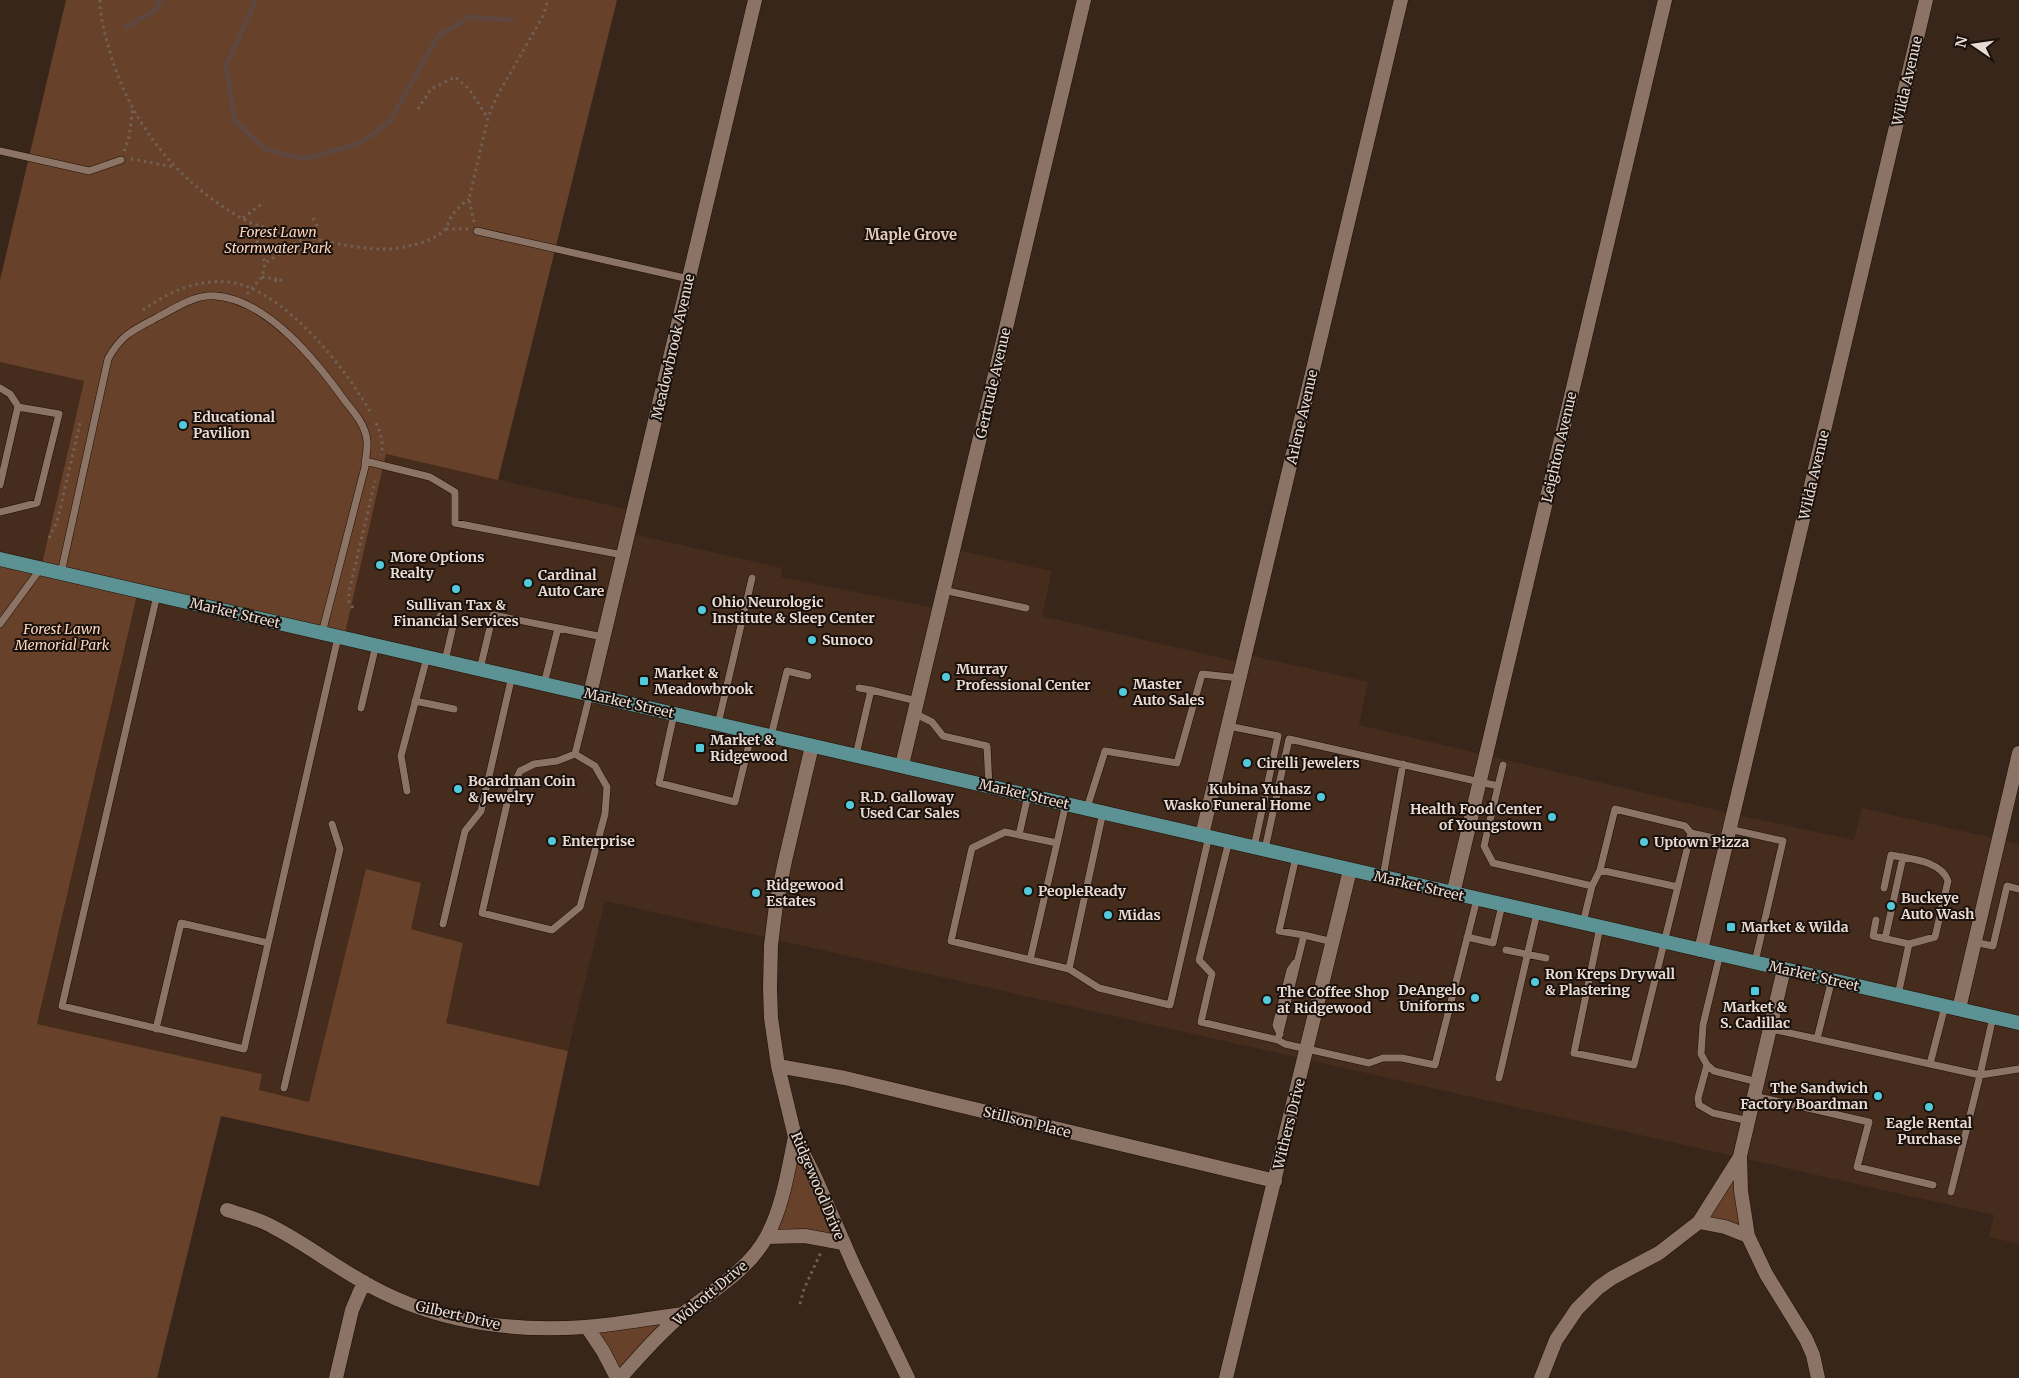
<svg xmlns="http://www.w3.org/2000/svg" width="2019" height="1378" viewBox="0 0 2019 1378" font-family="Merriweather,serif">
	<rect width="100%" height="100%" fill="#39261a"/>
	<path fill="#452c1c" d="M0 362 84 381 41 568 0 559Z
		M386 454 634 511 629 533 782 568 781 577 939 609 953 549 1052 571 1042 616 1243 663 1245 654 1368 682 1359 725 1733 814 1854 840 1862 808 2019 844V1244L1989 1237 1994 1215 605 901 568 1051 445 1023 463 943 411 929 366 870 310 1102 259 1090 262 1074 37 1024 138 591 344 638Z"/>
	<path fill="#674129" d="M66 0H617L498 480 386 454 344 638 138 591 37 1024 262 1074 259 1090 309 1102 366 869 421 883 411 929 463 943 446 1023 568 1051 539 1186 221 1116 157 1378H0V559L41 568 84 381 0 362V280Z
		M795 1137 843 1243 767 1237Z
		M1740 1156 1748 1236 1699 1222Z
		M683 1314 620 1378 587 1327Z"/>
	<g fill="none" stroke-linecap="round" stroke-linejoin="round">
		<path stroke="#5e473f" stroke-width="5" d="M256 0 226 66 235 121 265 149 304 159 360 143 390 121 438 36 470 17 512 20
			M126 27 155 10 161 0"/>
		<defs>
			<path id="service" d="M0 151 89 171 121 160
				M477 231 689 279
				M0 388 10 394 18 406 0 485
				M365 461 430 477 455 492V523L623 555
				M0 512 37 503 59 414 18 407
				M61 573 108 359C121 335 133 330 156 318 174 309 194 294 216 296 268 300 317 362 345 401 354 412 366 426 367 441 368 449 365 459 365 467L322 633
				M943 590 1026 608
				M157 595 62 1006 244 1049 338 637
				M440 616 453 626 445 661
				M0 624 41 568
				M558 628 603 637
				M480 669 493 615 558 628 544 684
				M871 690 917 701
				M415 701 454 709
				M361 708 376 645
				M914 713 932 722 943 736 987 746 989 786
				M674 714 659 783 735 802 752 732
				M718 724 752 578
				M1228 726 1278 736 1254 847
				M771 736 787 671 808 676
				M575 754 595 766 607 787 605 814 580 907 552 930 482 913 509 795 520 771 534 764 557 761 575 754 590 694
				M856 755 871 690 859 688
				M1503 765 1484 846 1493 863 1592 886 1583 923
				M407 791 401 756 427 657
				M1087 808 1105 751 1177 763 1202 674 1239 678
				M1729 829 1783 841 1755 962
				M1019 835 1028 795
				M1229 841 1199 960 1212 974 1201 1022 1278 1040
				M1057 843 1066 803
				M1265 849 1289 739 1498 786
				M1296 857 1279 931 1304 935
				M1383 877 1403 764
				M1592 886 1600 870
				M1678 887 1600 870 1615 809 1685 826 1691 833
				M1876 920 1873 936 1909 944 1935 937 1948 881C1941 860 1909 859 1891 855L1884 888
				M443 924 465 831 481 811 512 676
				M1600 927 1574 1053 1634 1065 1691 833 1727 841
				M1467 937 1493 943 1502 905
				M1885 939 1903 857
				M1333 942 1304 935 1278 1040 1285 1044 1369 1063 1383 1058H1402L1435 1065 1477 899
				M1974 942 1993 946 2007 886 2019 889
				M1506 950 1546 958
				M1720 954 1703 1025 1701 1054 1707 1065 1714 1071 1758 1082
				M1030 960 1057 843 1005 832 972 848 951 941 1069 969 1103 812
				M1069 969 1099 988 1170 1005 1209 836
				M1898 995 1909 944
				M156 1029 181 923 268 943
				M1771 1029 1817 1039 1832 979
				M1280 1034 1276 1025 1290 970 1295 963
				M1817 1039 1930 1064 1945 1006
				M1930 1064 1980 1075 1993 1017
				M1707 1065 1698 1098 1699 1105 1713 1113 1749 1121
				M1499 1078 1537 913
				M284 1088 340 849 332 824
				M1754 1096 1869 1122 1857 1167 1933 1185
				M1951 1192 1980 1075 2019 1069"/>
			<path id="minor" d="M812 746 785 861 776 905 771 945 770 988 771 1018 778 1066 795 1137 816 1179 854 1266 908 1378
				M902 765 1084 0
				M1202 835 1401 0
				M1453 894 1665 0
				M1701 950 1926 0
				M1784 969 1740 1156 1741 1191 1748 1236 1766 1274 1806 1339 1813 1355 1818 1378
				M1959 1009 2019 753
				M778 1066 845 1078 1275 1181
				M227 1210C243 1215 259 1219 273 1227 312 1247 344 1274 384 1293 445 1323 517 1332 585 1327 617 1325 650 1318 683 1314
				M1699 1222 1725 1227 1748 1236
				M767 1237 805 1236 843 1243
				M587 1327 603 1351 617 1378
				M336 1378 352 1310 364 1282
				M620 1378C640 1356 660 1332 684 1313 713 1290 749 1270 767 1236 783 1206 788 1170 795 1137
				M1226 1378 1350 870
				M1541 1378 1556 1340 1577 1309 1598 1288 1612 1278 1659 1253 1699 1222 1740 1157"/>
			<path id="tertiary" d="M590 694 755 0"/>
			<path id="primary" d="M0 559 2019 1023"/>
		</defs>
		<use href="#service" stroke="#200e04" stroke-width="8"/>
		<use href="#minor" stroke="#200e04" stroke-width="15"/>
		<use href="#tertiary" stroke="#200e04" stroke-width="15"/>
		<use href="#primary" stroke="#200e04" stroke-width="15"/>
		<path stroke="#716055" stroke-width="3" stroke-dasharray="2.5 4" stroke-linecap="butt" d="M100 0C100 17 105 35 110 52 130 123 178 183 243 219 264 230 296 234 320 240 349 246 383 254 413 245 423 243 441 236 446 228 448 226 448 223 449 221 453 212 461 205 469 199
			M418 109 431 89 455 77 469 89 488 118
			M124 151 129 137 133 108
			M131 159 174 167
			M243 218 264 202
			M313 218 317 226 315 239
			M250 222 265 263 305 237
			M474 222 469 199 488 118 496 98 543 16 548 0
			M446 229H468
			M262 277 276 279
			M275.5 280a2.5 2.5 0 1 1 5 0a2.5 2.5 0 1 1-5 0Z
			M247 294 262 277 265 263
			M143 310C169 291 202 277 235 283 287 294 348 371 372 415
			M376 423C381 434 384 443 381 455
			M49 538 57 522 81 419
			M353 608 349 602V592L375 481
			M800 1304 804 1289 821 1252"/>
		<use href="#service" stroke="#8b7466" stroke-width="7"/>
		<use href="#minor" stroke="#8b7466" stroke-width="14"/>
		<use href="#tertiary" stroke="#8b7466" stroke-width="14"/>
		<use href="#primary" stroke="#5d9295" stroke-width="14"/>
	</g>
	<g fill="#53cadc" stroke="#1a110c" stroke-width="2">
		<circle cx="183" cy="425" r="5"/>
		<circle cx="380" cy="565" r="5"/>
		<circle cx="528" cy="583" r="5"/>
		<circle cx="456" cy="589" r="5"/>
		<circle cx="702" cy="610" r="5"/>
		<circle cx="812" cy="640" r="5"/>
		<circle cx="946" cy="677" r="5"/>
		<rect x="639" y="676" width="10" height="10" rx="2.5"/>
		<circle cx="1123" cy="692" r="5"/>
		<rect x="695" y="743" width="10" height="10" rx="2.5"/>
		<circle cx="1247" cy="763" r="5"/>
		<circle cx="458" cy="789" r="5"/>
		<circle cx="1321" cy="797" r="5"/>
		<circle cx="850" cy="805" r="5"/>
		<circle cx="1552" cy="817" r="5"/>
		<circle cx="552" cy="841" r="5"/>
		<circle cx="1644" cy="842" r="5"/>
		<circle cx="1028" cy="891" r="5"/>
		<circle cx="756" cy="893" r="5"/>
		<circle cx="1891" cy="906" r="5"/>
		<circle cx="1108" cy="915" r="5"/>
		<rect x="1726" y="922" width="10" height="10" rx="2.5"/>
		<circle cx="1535" cy="982" r="5"/>
		<rect x="1750" y="986" width="10" height="10" rx="2.5"/>
		<circle cx="1475" cy="998" r="5"/>
		<circle cx="1267" cy="1000" r="5"/>
		<circle cx="1878" cy="1096" r="5"/>
		<circle cx="1929" cy="1107" r="5"/>
	</g>
	<g text-anchor="middle" stroke-width="4" stroke-linejoin="round" paint-order="stroke">
		<g font-size="14" fill="#e8dbd3" stroke="#1a110c">
			<text transform="translate(1907 81) rotate(-77)" y="5">Wilda Avenue</text>
			<text transform="translate(673 347) rotate(-77)" y="5">Meadowbrook Avenue</text>
			<text transform="translate(993 383) rotate(-77)" y="5">Gertrude Avenue</text>
			<text transform="translate(1302 417) rotate(-77)" y="5">Arlene Avenue</text>
			<text transform="translate(1559 447) rotate(-77)" y="5">Leighton Avenue</text>
			<text transform="translate(1814 475) rotate(-77)" y="5">Wilda Avenue</text>
			<text transform="translate(235 613) rotate(13)" y="5">Market Street</text>
			<text transform="translate(629 703) rotate(13)" y="5">Market Street</text>
			<text transform="translate(1024 794) rotate(13)" y="5">Market Street</text>
			<text transform="translate(1419 886) rotate(13)" y="5">Market Street</text>
			<text transform="translate(1814 976) rotate(13)" y="5">Market Street</text>
			<text transform="translate(1027 1122) rotate(14)" y="5">Stillson Place</text>
			<text transform="translate(1289 1124) rotate(-76)" y="5">Withers Drive</text>
			<text transform="translate(818 1186) rotate(67)" y="5">Ridgewood Drive</text>
			<text transform="translate(710 1293) rotate(-40)" y="5">Wolcott Drive</text>
			<text transform="translate(458 1315) rotate(13)" y="5">Gilbert Drive</text>
		</g>
		<g font-size="14" font-style="italic" fill="#fad5bf" stroke="#1a110c">
			<text x="278" y="237">Forest Lawn<tspan x="278" dy="16">Stormwater Park</tspan></text>
			<text x="62" y="634">Forest Lawn<tspan x="62" dy="16">Memorial Park</tspan></text>
		</g>
		<g font-size="14" font-weight="bold" fill="#e8dbd3" stroke="#1a110c" text-anchor="start">
			<text x="193" y="422">Educational<tspan x="193" dy="16">Pavilion</tspan></text>
			<text x="390" y="562">More Options<tspan x="390" dy="16">Realty</tspan></text>
			<text x="538" y="580">Cardinal<tspan x="538" dy="16">Auto Care</tspan></text>
			<text x="712" y="607">Ohio Neurologic<tspan x="712" dy="16">Institute &amp; Sleep Center</tspan></text>
			<text x="456" y="610" text-anchor="middle">Sullivan Tax &amp;<tspan x="456" dy="16">Financial Services</tspan></text>
			<text x="822" y="645">Sunoco</text>
			<text x="956" y="674">Murray<tspan x="956" dy="16">Professional Center</tspan></text>
			<text x="654" y="678">Market &amp;<tspan x="654" dy="16">Meadowbrook</tspan></text>
			<text x="1133" y="689">Master<tspan x="1133" dy="16">Auto Sales</tspan></text>
			<text x="710" y="745">Market &amp;<tspan x="710" dy="16">Ridgewood</tspan></text>
			<text x="1257" y="768">Cirelli Jewelers</text>
			<text x="468" y="786">Boardman Coin<tspan x="468" dy="16">&amp; Jewelry</tspan></text>
			<text x="1311" y="794" text-anchor="end">Kubina Yuhasz<tspan x="1311" dy="16">Wasko Funeral Home</tspan></text>
			<text x="860" y="802">R.D. Galloway<tspan x="860" dy="16">Used Car Sales</tspan></text>
			<text x="1542" y="814" text-anchor="end">Health Food Center<tspan x="1542" dy="16">of Youngstown</tspan></text>
			<text x="562" y="846">Enterprise</text>
			<text x="1654" y="847">Uptown Pizza</text>
			<text x="766" y="890">Ridgewood<tspan x="766" dy="16">Estates</tspan></text>
			<text x="1038" y="896">PeopleReady</text>
			<text x="1901" y="903">Buckeye<tspan x="1901" dy="16">Auto Wash</tspan></text>
			<text x="1118" y="920">Midas</text>
			<text x="1741" y="932">Market &amp; Wilda</text>
			<text x="1545" y="979">Ron Kreps Drywall<tspan x="1545" dy="16">&amp; Plastering</tspan></text>
			<text x="1465" y="995" text-anchor="end">DeAngelo<tspan x="1465" dy="16">Uniforms</tspan></text>
			<text x="1277" y="997">The Coffee Shop<tspan x="1277" dy="16">at Ridgewood</tspan></text>
			<text x="1755" y="1012" text-anchor="middle">Market &amp;<tspan x="1755" dy="16">S. Cadillac</tspan></text>
			<text x="1868" y="1093" text-anchor="end">The Sandwich<tspan x="1868" dy="16">Factory Boardman</tspan></text>
			<text x="1929" y="1128" text-anchor="middle">Eagle Rental<tspan x="1929" dy="16">Purchase</tspan></text>
		</g>
		<g font-size="15" font-weight="bold" fill="#e4cabb" stroke="#1a110c">
			<text x="911" y="240">Maple Grove</text>
		</g>
	</g>
	<g transform="translate(1974 45) rotate(283)" stroke="#1a110c" stroke-width="4" paint-order="stroke">
	<path d="M0-4L9 19L0 12L-9 19Z" fill="#e8dbd3"/>
	<text y="-8" font-size="14" font-weight="bold" text-anchor="middle" fill="#e8dbd3">N</text>
	</g>
</svg>
